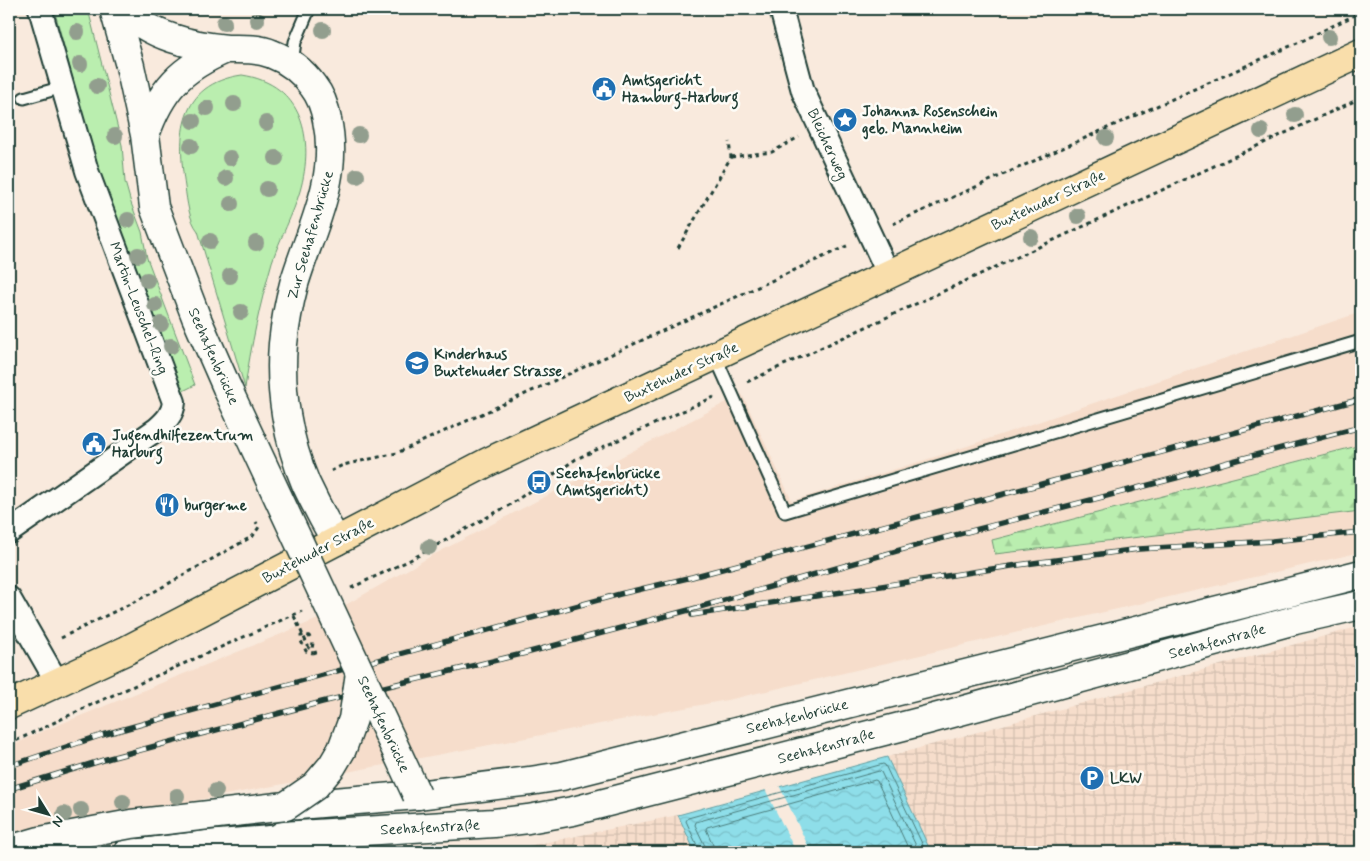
<svg xmlns="http://www.w3.org/2000/svg" width="1370" height="861" viewBox="0 0 1370 861" font-family="Mynerve,sans-serif">
	<defs>
		<pattern id="industrial-grid" width="8" height="8" patternUnits="userSpaceOnUse" patternTransform="scale(1.25)"><rect width="8" height="8" fill="#f6ddcb"/><path d="M0 4h8M4 0v8" fill="none" stroke="#d2bfaf"/></pattern>
		<pattern id="forest-firs" width="22" height="20" patternUnits="userSpaceOnUse" patternTransform="scale(1.25)"><rect width="22" height="20" fill="#baeeaf"/><path d="M5 1l3.5 6h-7zM16 11l3.5 6h-7z" fill="#9fcd97"/></pattern>
		<pattern id="water-waves" width="16" height="10" patternUnits="userSpaceOnUse" patternTransform="scale(1.25)"><rect width="16" height="10" fill="#8edee9"/><path d="M0 5q4-4 8 0t8 0" fill="none" stroke="#7abfc8"/></pattern>
	</defs>
	<rect width="100%" height="100%" fill="#f9eadd"/>
	<filter id="ink" filterUnits="userSpaceOnUse"><feTurbulence type="fractalNoise" baseFrequency=".02" numOctaves="2"/><feDisplacementMap in="SourceGraphic" scale="10" xChannelSelector="R" yChannelSelector="G"/><feConvolveMatrix kernelMatrix="1 2 1 2 8 2 1 2 1" color-interpolation-filters="sRGB"/></filter>
	<g filter="url(#ink)">
		<path fill="#f6ddcb" d="M1361 312V445L992 540 995 554 1361 511V552L732 699 9 836V748L31 736 328 615 433 555 742 394 792 501 941 455Z"/>
		<path fill="url(#industrial-grid)" d="M1361 626V852H931L887 757Z
			M678 815 695 852H499Z"/>
		<path fill="#baeeaf" stroke="#6c9672" d="M54 9H88L122 145 125 182 131 203 142 232 147 258 195 385 181 392 98 172Z
			M242 75C303 84 315 139 300 191 293 215 280 238 272 262 260 304 251 345 245 388L198 231C189 220 187 201 185 187 177 136 178 84 242 75Z"/>
		<path fill="url(#forest-firs)" stroke="#6c9672" d="M1361 445V511L995 554 992 540Z"/>
		<path fill="url(#water-waves)" stroke="#629ea1" d="M887 757 931 852H695L678 815Z"/>
		<path fill="#f9eadd" d="M779 785 811 852H796L765 789Z"/>
		<g fill="none" stroke-linecap="round" stroke-linejoin="round">
			<path stroke="#4b7d7c" stroke-width="1" d="M700 852 686 821 688 818 883 764 885 765 926 852
				M706 852 705 846 695 825 696 822 879 771 881 772 919 852
				M713 852V845L706 829 707 827 875 780 877 781 910 852"/>
			<defs>
				<path id="service" d="M292 63 295 42 309 9
					M24 98 63 87
					M715 356 785 512 1361 341"/>
				<path id="minor" d="M781 9 803 91 889 275
					M9 532 157 429C166 421 173 414 174 402L87 171 40 9
					M9 598 57 682
					M125 852 206 842 282 836"/>
				<path id="tertiary" d="M286 806 417 795"/>
				<path id="secondary" d="M114 9 130 66 145 135 154 207 196 317 228 390
					M124 9C148 36 193 46 227 49 242 49 258 48 272 54 288 60 303 72 313 86 321 96 325 108 327 120 340 179 310 230 294 284 289 303 285 324 283 344 279 390 288 442 306 484 315 503 325 522 336 541
					M145 135C161 89 181 68 226 49
					M417 795 530 781 562 776 1361 574
					M130 851 132 852
					M266 852 282 836 494 823 528 819 573 811 927 720 1295 620 1361 605"/>
				<path id="primary" d="M9 705 127 650 488 462 1361 53"/>
			</defs>
			<use href="#service" stroke="#1f3d34" stroke-width="15"/>
			<use href="#minor" stroke="#1f3d34" stroke-width="26"/>
			<use href="#tertiary" stroke="#1f3d34" stroke-width="31"/>
			<use href="#secondary" stroke="#1f3d34" stroke-width="31"/>
			<use href="#primary" stroke="#1f3d34" stroke-width="31"/>
			<path stroke="#1f3d34" stroke-width="3" stroke-dasharray="4 4" stroke-linecap="butt" d="M731 157 772 152 799 137
				M893 224 1304 40 1361 12
				M678 248 731 157 729 142
				M747 382 1361 98
				M331 471 343 465 397 453 849 245
				M351 588 410 560 511 504 576 459 714 397
				M294 616 309 648 312 649 313 643
				M61 638 150 594 253 536 259 527 256 522
				M310 638 309 636 305 635 301 636V641L306 651 313 653
				M9 744 93 704 302 611"/>
			<use href="#service" stroke="#fdfcf7" stroke-width="11"/>
			<use href="#minor" stroke="#fdfcf7" stroke-width="22"/>
			<use href="#tertiary" stroke="#fdfcf7" stroke-width="28"/>
			<use href="#secondary" stroke="#fdfcf7" stroke-width="28"/>
			<use href="#primary" stroke="#f9deab" stroke-width="28"/>
			<defs>
				<path id="rail" d="M692 615 1018 565 1139 549 1272 541 1361 532
					M9 766 102 735 620 594 692 577 1361 399
					M9 789 110 758 322 702 526 653 689 610 932 541 1176 478 1225 463 1361 427"/>
			</defs>
			<use href="#rail" stroke="#1f3d34" stroke-width="5.5"/>
			<use href="#rail" stroke="#fdfcf7" stroke-width="4" stroke-dasharray="11" stroke-linecap="butt"/>
			<defs>
				<path id="tertiary-bridge" d="M9 850 40 841 131 824 286 806 315 786 332 766 342 749 353 719 360 673"/>
				<path id="secondary-bridge" d="M228 390 417 795"/>
			</defs>
			<use href="#tertiary-bridge" stroke="#1f3d34" stroke-width="31" stroke-linecap="butt"/>
			<use href="#secondary-bridge" stroke="#1f3d34" stroke-width="31" stroke-linecap="butt"/>
			<path stroke="#1f3d34" stroke-width="3" stroke-dasharray="4 4" stroke-linecap="butt" d="M313 653 320 651"/>
			<use href="#tertiary-bridge" stroke="#fdfcf7" stroke-width="28"/>
			<use href="#secondary-bridge" stroke="#fdfcf7" stroke-width="28"/>
		</g>
		<g fill="#929e8e">
			<circle cx="257" cy="20" r="8"/>
			<circle cx="224" cy="23" r="8"/>
			<circle cx="323" cy="30" r="8"/>
			<circle cx="77" cy="32" r="8"/>
			<circle cx="1329" cy="37" r="8"/>
			<circle cx="80" cy="64" r="8"/>
			<circle cx="97" cy="86" r="8"/>
			<circle cx="234" cy="104" r="8"/>
			<circle cx="207" cy="108" r="8"/>
			<circle cx="1295" cy="115" r="8"/>
			<circle cx="193" cy="121" r="8"/>
			<circle cx="266" cy="123" r="8"/>
			<circle cx="1261" cy="131" r="8"/>
			<circle cx="359" cy="135" r="8"/>
			<circle cx="115" cy="136" r="8"/>
			<circle cx="1106" cy="138" r="8"/>
			<circle cx="191" cy="146" r="8"/>
			<circle cx="230" cy="158" r="8"/>
			<circle cx="276" cy="158" r="8"/>
			<circle cx="357" cy="176" r="8"/>
			<circle cx="226" cy="178" r="8"/>
			<circle cx="267" cy="189" r="8"/>
			<circle cx="231" cy="204" r="8"/>
			<circle cx="1078" cy="216" r="8"/>
			<circle cx="128" cy="220" r="8"/>
			<circle cx="1031" cy="237" r="8"/>
			<circle cx="210" cy="241" r="8"/>
			<circle cx="256" cy="243" r="8"/>
			<circle cx="138" cy="255" r="8"/>
			<circle cx="230" cy="276" r="8"/>
			<circle cx="147" cy="280" r="8"/>
			<circle cx="155" cy="305" r="8"/>
			<circle cx="241" cy="312" r="8"/>
			<circle cx="161" cy="324" r="8"/>
			<circle cx="171" cy="346" r="8"/>
			<circle cx="429" cy="547" r="8"/>
			<circle cx="216" cy="791" r="8"/>
			<circle cx="177" cy="796" r="8"/>
			<circle cx="123" cy="802" r="8"/>
			<circle cx="81" cy="810" r="8"/>
			<circle cx="64" cy="814" r="8"/>
		</g>
	</g>
	<defs>
		<symbol id="civic-disc" viewBox="-11 -11 22 22"><circle r="9.5" fill="#1f6fb2" stroke="#fdfcf7"/><path d="M-.6-6.5H3V-4.5H.6V-3L4-1V1h2V6H-6V1h2V-1L-.6-3ZM-1.2 2.5V6h2.4V2.5Z" fill="#fff"/></symbol>
		<symbol id="sight-disc" viewBox="-11 -11 22 22"><circle r="9.5" fill="#1f6fb2" stroke="#fdfcf7"/><path d="M0-6L1.8-2.2L6-1.7L2.9 1.2L3.7 5.4L0 3.3L-3.7 5.4L-2.9 1.2L-6-1.7L-1.8-2.2Z" fill="#fff"/></symbol>
		<symbol id="school-disc" viewBox="-11 -11 22 22"><circle r="9.5" fill="#1f6fb2" stroke="#fdfcf7"/><path d="M0-5L7-2L0 1L-7-2ZM-4 1L0 2.5L4 1V4Q0 6-4 4Z" fill="#fff"/></symbol>
		<symbol id="bus-disc" viewBox="-11 -11 22 22"><circle r="9.5" fill="#1f6fb2" stroke="#fdfcf7"/><path d="M-5-6H5V4H4V6H2V4H-2V6H-4V4H-5ZM-3.5-4V0h7V-4ZM-3.5 1.2v1.5H-2V1.2ZM2 1.2v1.5H3.5V1.2Z" fill="#fff"/></symbol>
		<symbol id="restaurant-disc" viewBox="-11 -11 22 22"><circle r="9.5" fill="#1f6fb2" stroke="#fdfcf7"/><path d="M-5-6h1v4h1v-4h1v4h1v-4h1v5L-1.5 .5V6h-2V.5L-5-1ZM5-6V6H3V1.5H1.5Q1.5-4 5-6Z" fill="#fff"/></symbol>
		<symbol id="parking-disc" viewBox="-11 -11 22 22"><circle r="9.5" fill="#1f6fb2" stroke="#fdfcf7"/><path d="M-3.5-5.5H1a3.5 3.5 0 0 1 0 7H-1V5.5H-3.5ZM-1-3.4V-.6H.8a1.4 1.4 0 0 0 0-2.8Z" fill="#fff"/></symbol>
	</defs>
	<g fill-rule="evenodd">
		<use href="#civic-disc" x="590" y="75" width="28" height="28"/>
		<use href="#sight-disc" x="831" y="106" width="28" height="28"/>
		<use href="#school-disc" x="403" y="349" width="28" height="28"/>
		<use href="#civic-disc" x="80" y="430" width="28" height="28"/>
		<use href="#bus-disc" x="525" y="468" width="28" height="28"/>
		<use href="#restaurant-disc" x="153" y="491" width="28" height="28"/>
		<use href="#parking-disc" x="1078" y="764" width="28" height="28"/>
	</g>
	<g text-anchor="middle" stroke-width="5" stroke-linejoin="round" paint-order="stroke">
		<g font-size="15" font-weight="bold" fill="#1f3d34" stroke="#fdfcf7" text-anchor="start">
			<text x="622" y="85">Amtsgericht<tspan x="622" dy="17">Hamburg-Harburg</tspan></text>
			<text x="862" y="116">Johanna Rosenschein<tspan x="862" dy="17">geb. Mannheim</tspan></text>
			<text x="434" y="359">Kinderhaus<tspan x="434" dy="17">Buxtehuder Strasse</tspan></text>
			<text x="112" y="440">Jugendhilfezentrum<tspan x="112" dy="17">Harburg</tspan></text>
			<text x="556" y="478">Seehafenbrücke<tspan x="556" dy="17">(Amtsgericht)</tspan></text>
			<text x="184" y="510">burgerme</text>
			<text x="1110" y="783">LKW</text>
		</g>
		<g font-size="15" fill="#1f3d34" stroke="#fdfcf7">
			<text transform="translate(828 144) rotate(65)" y="5">Bleicherweg</text>
			<text transform="translate(1048 200) rotate(-25)" y="5">Buxtehuder Straße</text>
			<text transform="translate(310 235) rotate(-74)" y="5">Zur Seehafenbrücke</text>
			<text transform="translate(139 308) rotate(69)" y="5">Martin-Leuschel-Ring</text>
			<text transform="translate(214 356) rotate(66)" y="5">Seehafenbrücke</text>
			<text transform="translate(681 372) rotate(-25)" y="5">Buxtehuder Straße</text>
			<text transform="translate(318 550) rotate(-28)" y="5">Buxtehuder Straße</text>
			<text transform="translate(1217 641) rotate(-15)" y="5">Seehafenstraße</text>
			<text transform="translate(797 716) rotate(-14)" y="5">Seehafenbrücke</text>
			<text transform="translate(384 724) rotate(65)" y="5">Seehafenbrücke</text>
			<text transform="translate(826 746) rotate(-15)" y="5">Seehafenstraße</text>
			<text transform="translate(430 827) rotate(-3)" y="5">Seehafenstraße</text>
		</g>
	</g>
	<rect width="1370" height="861" fill="none" stroke="#fdfcf7" stroke-width="30"/>
	<rect x="15" y="15" width="1340" height="831" fill="none" stroke="#1f3d34" stroke-width="2" filter="url(#ink)"/>
	<g transform="translate(48 814) rotate(127)" stroke="#fdfcf7" stroke-width="4" paint-order="stroke">
	<path d="M0-4L9 19L0 12L-9 19Z" fill="#1f3d34"/>
	<text y="-8" font-size="14" font-weight="bold" text-anchor="middle" fill="#1f3d34">N</text>
	</g>
</svg>
